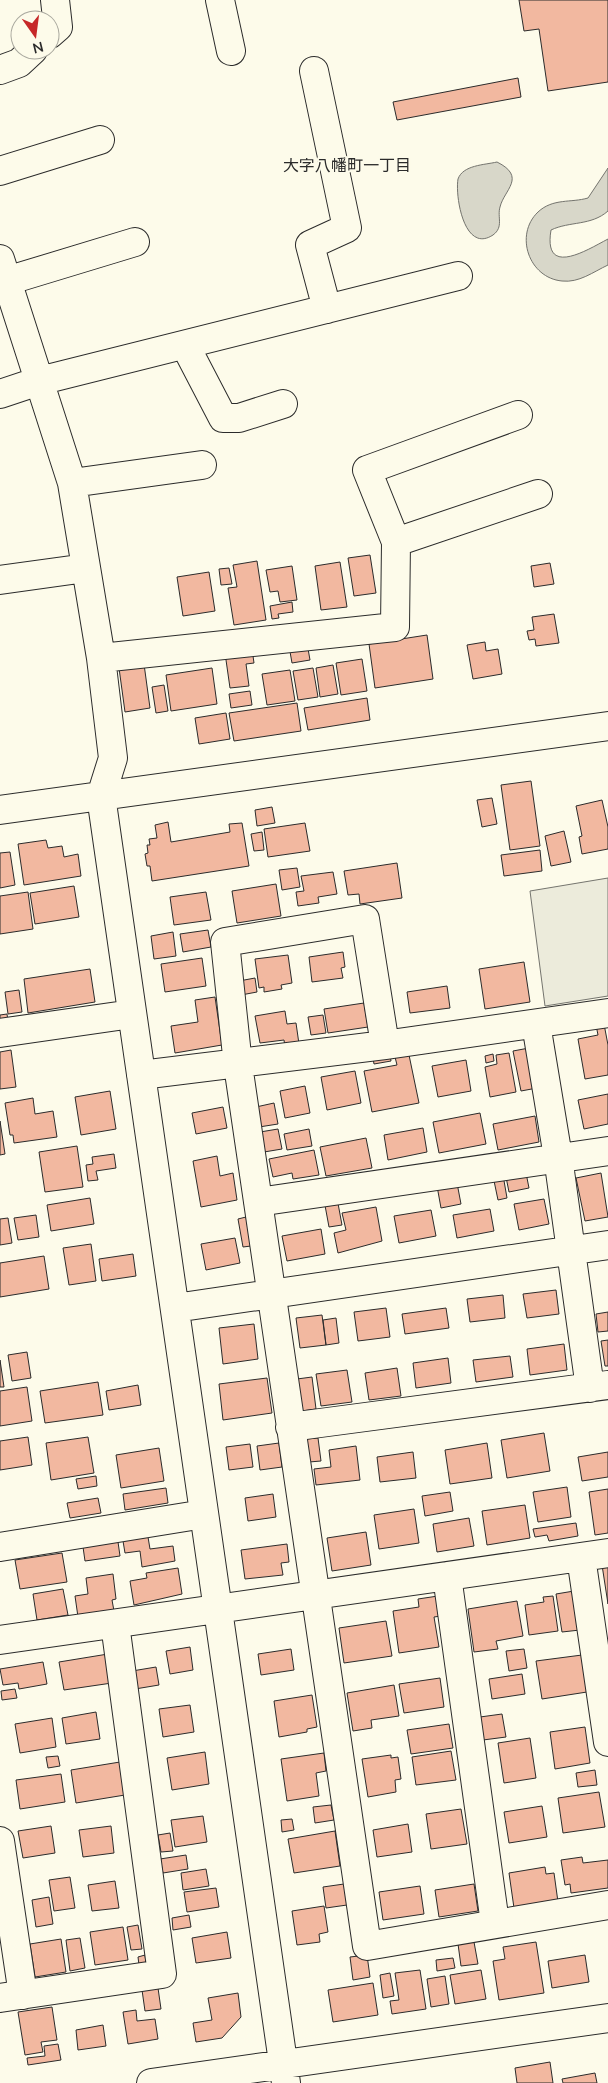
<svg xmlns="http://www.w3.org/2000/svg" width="608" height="2083" viewBox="0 0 608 2083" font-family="Mulish,'Noto Sans JP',sans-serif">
	<rect width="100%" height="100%" fill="#fdfbea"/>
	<path fill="#ecebdb" stroke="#74746e" d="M608 878V996L545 1006 530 891Z"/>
	<path fill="#d8d7c9" stroke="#74746e" d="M497 162C527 177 504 190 500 207 497 217 504 227 493 235 464 254 455 196 458 179 463 165 484 165 497 162Z
		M608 168V211C591 226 570 221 551 230 543 278 587 250 608 239V265C593 272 579 283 562 281 529 278 514 235 538 212 553 198 571 203 588 198Z"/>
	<path fill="#f2b8a0" stroke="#2b2b2b" d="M519 0H608V82L548 91 539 29 524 31Z
		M518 78 521 97 397 120 393 102Z
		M370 555 376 593 354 596 348 558Z
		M257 561 266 620 234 625 228 588 237 587 233 565Z
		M340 562 347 607 321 610 315 566Z
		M550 563 554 584 534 587 531 566Z
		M292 566 297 600 280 602 278 591 270 592 266 570Z
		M229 568 232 584 221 585 219 569Z
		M209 572 215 611 183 616 177 577Z
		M292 602 293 612 278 614 279 618 272 619 270 606Z
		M554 614 559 643 536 646 535 639 529 640 527 631 534 630 532 617Z
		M427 635 433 679 375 688 369 644Z
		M485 642 486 651 498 649 502 674 473 679 467 645Z
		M307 643 310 660 292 663 289 646Z
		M252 649 254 663 246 664 249 686 230 688 225 653Z
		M362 659 367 691 341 695 336 663Z
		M144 664 150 708 125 712 119 668Z
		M333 665 338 694 320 697 316 668Z
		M212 668 217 704 171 711 166 675Z
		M313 668 318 697 298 700 293 671Z
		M290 670 295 701 267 705 262 674Z
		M164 685 168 711 156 713 152 687Z
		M250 691 252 705 231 708 229 694Z
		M367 698 370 720 308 730 304 708Z
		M297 703 301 731 234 741 229 713Z
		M226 713 230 739 199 744 195 718Z
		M531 781 540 846 510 850 501 785Z
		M492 798 497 824 482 827 477 800Z
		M602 800 608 827V849L582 854 579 837 582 836 576 806Z
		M272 807 275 823 257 826 255 810Z
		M168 822 171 842 230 832 229 824 242 823 249 866 152 881 150 866H147L145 854 148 853 147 845H150L149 839 157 838 155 825Z
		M305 823 310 851 268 857 264 829Z
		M564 831 571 862 551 866 545 836Z
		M262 832 264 850 254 851 251 834Z
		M46 840 48 848 62 846 64 857 78 854 81 876 24 885 18 844Z
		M540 850 542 871 504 876 501 855Z
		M10 852 15 885 0 888V853Z
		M397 863 402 898 360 904 359 894 348 895 344 871Z
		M297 868 300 887 282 890 279 870Z
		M333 872 337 894 318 897 319 903 298 906 296 892 304 891 301 876Z
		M276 884 281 916 237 923 232 891Z
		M74 886 79 917 35 924 30 893Z
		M28 892 33 929 0 934V896Z
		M206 892 211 920 174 925 170 897Z
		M208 930 211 947 183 952 180 934Z
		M173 932 176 956 154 959 151 936Z
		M343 952 345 967 341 968 343 978 312 982 309 957Z
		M288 955 292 983 281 985 282 989 264 992V987L259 988 255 959Z
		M202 958 206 986 165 992 161 964Z
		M524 962 530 1002 485 1009 479 969Z
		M90 969 95 1002 28 1013 24 979Z
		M255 978 257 992 241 995 239 981Z
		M447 986 450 1008 410 1013 407 992Z
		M19 990 22 1012 8 1014 5 992Z
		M215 997 222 1045 175 1053 171 1026 198 1022 195 1000Z
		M364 1003 368 1027 328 1033 324 1009Z
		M285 1011 287 1024 296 1023 299 1044 285 1047 284 1040 260 1043 255 1016Z
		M7 1014 9 1028 0 1029V1015Z
		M323 1015 326 1033 311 1035 308 1017Z
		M604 1024 608 1045V1075L585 1079 578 1039 598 1035 596 1025Z
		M529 1048 537 1088 521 1091 513 1051Z
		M389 1049 391 1061 374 1064 372 1052Z
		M11 1050 16 1087 0 1089V1052Z
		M509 1053 516 1092 490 1097 485 1067 497 1064 496 1055Z
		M493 1054 494 1061 486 1063 485 1056Z
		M409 1055 419 1103 372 1112 364 1071 397 1065 395 1057Z
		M466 1060 471 1091 438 1097 432 1066Z
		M355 1071 361 1103 327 1110 321 1077Z
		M305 1086 310 1113 285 1118 280 1091Z
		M110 1091 116 1129 81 1135 75 1097Z
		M608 1094V1124L584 1129 578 1100Z
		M33 1098 35 1114 53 1111 57 1137 14 1143 13 1135H10L5 1103Z
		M274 1103 278 1124 259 1127 256 1107Z
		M223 1107 227 1128 196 1134 192 1113Z
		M480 1113 486 1144 439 1153 433 1122Z
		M535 1116 539 1142 498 1150 493 1124Z
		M0 1121 5 1154 0 1155Z
		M423 1128 427 1152 388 1160 384 1135Z
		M278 1129 282 1149 264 1152 260 1132Z
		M309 1129 312 1146 287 1150 284 1134Z
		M366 1138 372 1168 326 1176 320 1147Z
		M77 1146 83 1187 45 1192 39 1152Z
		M314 1150 319 1175 293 1179 292 1173 273 1177 269 1159Z
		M114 1154 116 1168 96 1171 98 1180 88 1181 86 1165 93 1164 92 1157Z
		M217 1156 220 1176 233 1173 237 1200 201 1207 193 1161Z
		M526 1173 529 1188 509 1192 506 1177Z
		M601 1173 608 1217 585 1221 576 1178Z
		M503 1175 507 1198 498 1200 493 1176Z
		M457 1183 461 1204 441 1208 437 1186Z
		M90 1198 94 1224 51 1231 47 1205Z
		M337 1198 342 1225 329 1227 324 1200Z
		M544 1199 549 1224 519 1230 514 1204Z
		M376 1207 382 1241 338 1253 334 1233 346 1230 342 1213Z
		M490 1209 494 1231 457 1238 453 1215Z
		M431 1210 436 1236 399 1243 394 1216Z
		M36 1215 39 1237 18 1240 14 1218Z
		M246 1217 251 1246 243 1247 238 1219Z
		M8 1218 12 1243 0 1245V1219Z
		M321 1229 325 1254 287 1261 282 1236Z
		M235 1238 240 1263 206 1270 201 1244Z
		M91 1244 96 1281 69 1285 63 1248Z
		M133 1254 136 1276 102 1281 99 1259Z
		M44 1256 49 1289 0 1297V1263Z
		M556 1290 559 1314 527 1318 523 1294Z
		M503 1295 505 1318 470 1322 467 1299Z
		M386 1308 390 1337 358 1341 354 1312Z
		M446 1308 449 1328 405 1334 402 1314Z
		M608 1312V1331L598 1332 596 1314Z
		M322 1315 326 1345 300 1348 296 1318Z
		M336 1318 339 1343 326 1345 323 1320Z
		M254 1324 258 1359 223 1364 219 1328Z
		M608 1340V1366H605L601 1341Z
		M564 1344 567 1370 530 1375 527 1349Z
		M27 1352 31 1378 12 1381 8 1355Z
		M510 1356 513 1377 476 1382 473 1360Z
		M448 1358 451 1383 416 1388 413 1363Z
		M0 1360 4 1387H0Z
		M397 1368 401 1396 369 1400 365 1373Z
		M347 1370 352 1402 321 1406 316 1374Z
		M312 1377 316 1409 301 1411 297 1379Z
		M267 1378 272 1413 223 1420 219 1384Z
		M98 1382 103 1415 45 1423 40 1391Z
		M138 1385 141 1405 109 1410 106 1391Z
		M27 1387 32 1421 0 1426V1391Z
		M544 1433 550 1471 507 1478 501 1440Z
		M28 1437 32 1465 0 1470V1441Z
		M88 1437 94 1473 51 1480 46 1443Z
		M318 1438 321 1461 309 1462 306 1439Z
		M279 1443 282 1467 260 1470 257 1446Z
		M487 1443 492 1478 450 1484 445 1450Z
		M250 1444 253 1467 229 1470 226 1447Z
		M356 1446 360 1480 316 1485 314 1469 331 1467 329 1450Z
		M159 1448 164 1481 121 1488 116 1455Z
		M413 1452 416 1478 380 1482 377 1457Z
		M608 1452V1477L582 1481 578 1457Z
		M96 1476 97 1486 78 1489 76 1479Z
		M567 1487 571 1517 538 1522 533 1492Z
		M166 1488 168 1503 125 1510 123 1494Z
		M608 1489V1533L595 1535 589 1492Z
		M450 1492 453 1511 425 1516 422 1496Z
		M273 1494 276 1517 248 1521 245 1498Z
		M98 1498 101 1513 70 1518 67 1503Z
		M525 1505 530 1538 487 1545 482 1511Z
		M414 1509 419 1543 379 1549 374 1515Z
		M469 1518 474 1546 437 1552 433 1524Z
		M576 1523 578 1536 549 1541 547 1535 535 1537 533 1529Z
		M147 1531 150 1549 173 1546 175 1561 142 1567 140 1551 125 1553 122 1535Z
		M366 1532 371 1565 332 1571 327 1538Z
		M117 1535 120 1556 85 1561 82 1540Z
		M287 1544 289 1562 281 1563 283 1575 245 1579 241 1550Z
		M62 1553 67 1582 20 1589 15 1560Z
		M608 1564V1604L602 1565Z
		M178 1568 182 1594 134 1605 130 1581 147 1578 146 1573Z
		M113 1574 116 1599 112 1600 114 1611 78 1617 75 1596 88 1594 86 1578Z
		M63 1589 68 1615 37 1620 33 1594Z
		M574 1591 580 1630 562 1632 556 1594Z
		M438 1596 441 1616 434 1617 439 1647 399 1653 393 1611 419 1607 418 1599Z
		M553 1596 558 1631 529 1635 525 1605 544 1602 543 1597Z
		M517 1601 523 1636 496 1641 498 1649 474 1652 468 1609Z
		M386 1621 392 1656 344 1663 339 1628Z
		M190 1647 193 1670 170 1674 166 1651Z
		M291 1649 294 1670 261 1675 258 1654Z
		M524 1649 527 1668 509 1671 506 1651Z
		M108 1654 112 1683 64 1690 59 1662Z
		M582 1655 587 1692 542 1699 536 1661Z
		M43 1662 47 1684 19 1689 18 1683 3 1685 0 1669Z
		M156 1667 159 1685 135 1689 132 1671Z
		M522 1674 525 1694 492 1699 489 1679Z
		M440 1678 444 1707 404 1713 399 1684Z
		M394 1685 399 1716 371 1720 372 1728 353 1731 347 1693Z
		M15 1689 17 1698 2 1700 1 1691Z
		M312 1695 317 1727 307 1729V1732L279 1737 274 1701Z
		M190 1705 194 1732 163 1737 159 1709Z
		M96 1712 100 1739 66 1744 62 1718Z
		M502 1714 506 1737 483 1740 480 1717Z
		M52 1718 56 1747 20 1753 15 1724Z
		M449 1724 453 1748 411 1754 407 1730Z
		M585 1727 590 1763 555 1769 550 1732Z
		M530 1738 536 1778 504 1783 498 1743Z
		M451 1751 456 1780 416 1785 412 1757Z
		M205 1752 209 1784 172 1790 167 1758Z
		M324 1753 326 1771 316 1773 319 1796 287 1801 281 1759Z
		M391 1755V1758L398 1757 401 1779 395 1780 396 1792 368 1797 362 1759Z
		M58 1756 60 1766 48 1768 46 1757Z
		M120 1762 125 1795 76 1803 71 1770Z
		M595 1770 597 1785 578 1787 576 1773Z
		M61 1774 65 1802 20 1809 16 1780Z
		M599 1792 605 1827 563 1833 558 1798Z
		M331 1805 334 1820 315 1823 313 1807Z
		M542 1806 547 1837 509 1843 504 1812Z
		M461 1809 467 1844 431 1849 426 1814Z
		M203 1816 207 1842 175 1847 171 1820Z
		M292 1819 294 1830 282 1832 281 1820Z
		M408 1824 412 1852 377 1857 373 1830Z
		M51 1826 55 1853 23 1858 18 1831Z
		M111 1826 114 1853 83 1857 79 1830Z
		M335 1831 340 1866 294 1873 288 1839Z
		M170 1833 173 1851 161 1852 158 1835Z
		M186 1855 188 1869 163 1873 160 1859Z
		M582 1857 583 1863 608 1860V1888L571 1893 570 1884 565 1885 561 1860Z
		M545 1867 546 1874 554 1873 558 1902 514 1908 509 1873Z
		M206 1869 209 1886 183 1890 181 1873Z
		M70 1877 75 1908 54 1911 49 1880Z
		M115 1881 119 1908 92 1911 88 1885Z
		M344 1884 347 1905 326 1908 323 1887Z
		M474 1884 478 1911 439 1917 435 1890Z
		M420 1886 424 1914 383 1920 379 1892Z
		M216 1888 219 1907 187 1912 184 1892Z
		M49 1897 53 1924 36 1927 32 1900Z
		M324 1906 328 1932 319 1934 320 1942 297 1945 292 1911Z
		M189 1915 191 1927 173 1930 172 1918Z
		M138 1925 142 1949 131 1950 127 1927Z
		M123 1927 128 1960 95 1965 90 1932Z
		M227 1932 231 1958 196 1963 192 1938Z
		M80 1938 85 1968 70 1971 66 1940Z
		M61 1939 66 1972 35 1977 30 1944Z
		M474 1942 478 1964 461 1966 458 1944Z
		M536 1942 544 1993 499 2000 493 1961 505 1959 503 1947Z
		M145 1955 146 1963 139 1965 138 1957Z
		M367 1955 370 1977 353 1980 350 1957Z
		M585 1955 589 1982 552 1988 548 1961Z
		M453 1958 455 1968 437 1971 436 1960Z
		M420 1970 426 2009 392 2014 390 2001 399 2000 395 1973Z
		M481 1970 486 1999 455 2004 450 1975Z
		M390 1973 394 1996 383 1998 380 1975Z
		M445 1976 449 2004 431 2007 427 1979Z
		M373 1983 378 2015 333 2022 328 1990Z
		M158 1988 161 2009 145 2011 142 1990Z
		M238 1993 241 2017 222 2038 196 2042 193 2023 212 2020 208 1998Z
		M52 2007 57 2040 41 2042 43 2052 25 2055 18 2012Z
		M136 2010 137 2021 155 2019 158 2039 128 2044 123 2012Z
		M103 2025 106 2046 78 2050 76 2030Z
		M58 2044 61 2060 28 2065 27 2058 45 2056 44 2046Z
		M550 2062 553 2083H517L515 2068Z
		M595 2073 597 2083H563L562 2079Z"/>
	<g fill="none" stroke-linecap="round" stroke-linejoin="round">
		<defs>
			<path id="minor" d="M220 0 231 51
				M50 34 58 27 55 0
				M0 70 19 63 33 50
				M314 71 347 228 310 245 327 309
				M0 171 100 140
				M0 259 72 483 101 658 113 758 101 796 286 2083
				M0 283 135 242
				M185 345 223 418H239L283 404
				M0 394 39 381 458 276
				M72 483 202 465
				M396 542 538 494
				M0 580 86 568
				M101 658 395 627 396 542 367 470 518 415
				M0 810 608 726
				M536 1024 558 1157 590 1388
				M0 1033 132 1014
				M385 1045 365 919 225 942 238 1065 367 1946 608 1905
				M141 1075 385 1045 608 1013
				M258 1202 608 1151
				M175 1308 608 1245
				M290 1427 608 1385
				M0 1547 204 1514
				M581 1557 608 1742
				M447 1576 495 1923
				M0 1640 608 1553
				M0 1841 23 1995
				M0 1998 162 1974 115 1624
				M151 2083 608 2018"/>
		</defs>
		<use href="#minor" stroke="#2b2b2b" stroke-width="30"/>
		<use href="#minor" stroke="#fdfbea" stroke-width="28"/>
	</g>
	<g text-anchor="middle" stroke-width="4" stroke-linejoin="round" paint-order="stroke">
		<g font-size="16" fill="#2b2b2b" stroke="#fdfbea">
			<text x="347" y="171">大字八幡町一丁目</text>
		</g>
	</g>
	<g transform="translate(35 35) rotate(166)"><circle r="24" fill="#fdfbea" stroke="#a9a89e"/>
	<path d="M0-4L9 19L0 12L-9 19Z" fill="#c62828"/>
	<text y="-8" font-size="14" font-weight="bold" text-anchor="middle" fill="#2b2b2b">N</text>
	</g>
</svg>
